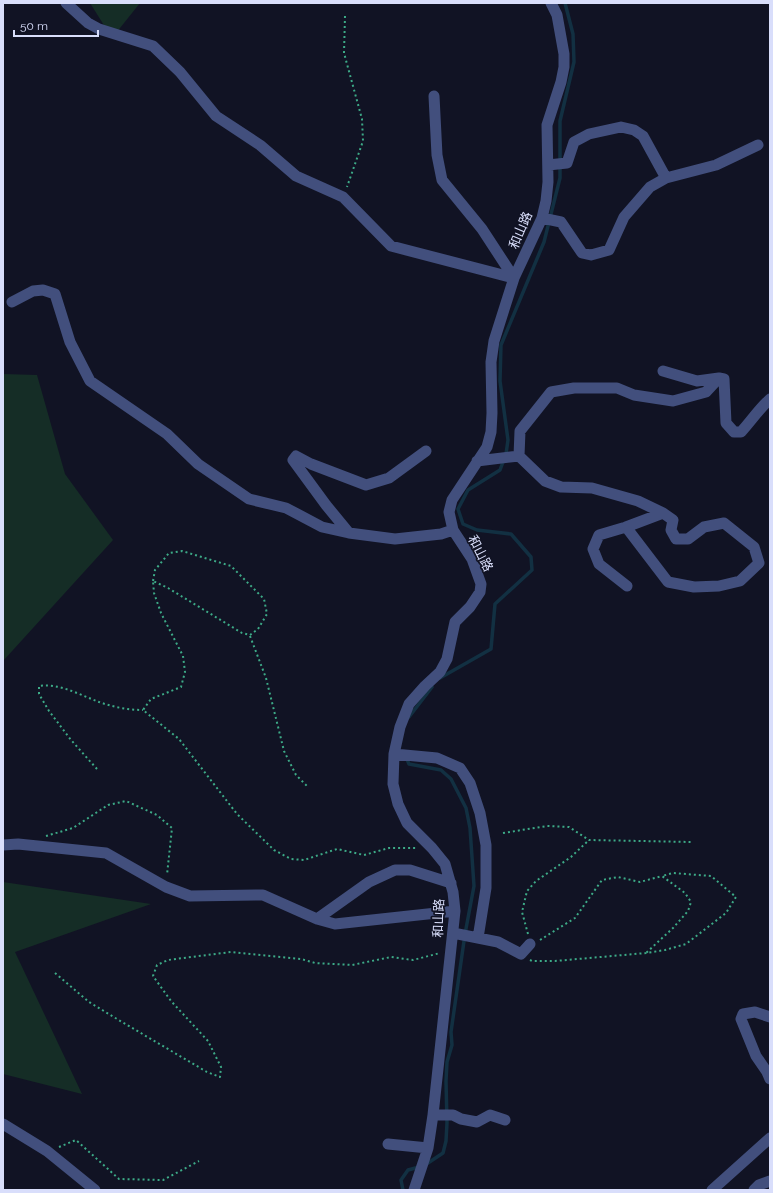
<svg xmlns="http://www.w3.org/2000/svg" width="773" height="1193" viewBox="0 0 773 1193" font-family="Raleway,'Noto Sans TC',sans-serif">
	<rect width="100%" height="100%" fill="#111324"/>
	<path fill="#152d26" d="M90 3H140L112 38Z
		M3 374 37 375 65 474 113 540 3 661Z
		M3 882 151 904 15 952 82 1094 3 1074Z"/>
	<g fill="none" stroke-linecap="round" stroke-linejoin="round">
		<path stroke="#123042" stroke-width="3.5" d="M440 678 491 649 495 604 532 570 531 557 511 534 477 530 463 524 458 509 468 490 500 470 506 454 508 440 500 381 501 345 544 242 560 178V121L574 62 573 34 565 3
			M409 717 432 687
			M406 757 409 764 441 770 451 779 466 808 470 828 474 886 465 934 451 1032 452 1045 447 1062 446 1081 447 1123 446 1141 443 1153 425 1165
			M403 1190 401 1180 408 1170 419 1167"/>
		<path stroke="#3daa87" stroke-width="2" stroke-dasharray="2 3" stroke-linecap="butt" d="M345 16 344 53 362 119 363 141 347 187
			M153 581 155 570 169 553 182 551 231 566 264 599 267 614 258 629 250 635 242 633 168 588 153 581 154 593 161 613 183 656 185 672 181 687 151 699 143 710 179 739 237 814 274 850 291 859 304 860 337 849 364 855 389 848H417
			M250 636 266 678 284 751 296 775 308 787
			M97 769 71 740 49 711 39 694V686C60 683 80 695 99 702 113 707 128 710 143 710
			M503 833 547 826 569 827 589 840 691 842
			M46 836 73 828 108 805 126 801 157 815 172 828 167 875
			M528 934 522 912 527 891 536 881 571 857 589 840
			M540 940 575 918 602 880 618 877 640 882 662 876
			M530 960 532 961H555L646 953 665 950 686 944 726 913 736 897 711 876 673 873 662 876 685 893 691 902 688 911 673 928 646 953
			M55 973 89 1002 117 1019 207 1072 220 1077 221 1067 208 1041 171 1001 153 976 157 965 168 960 231 952 301 959 315 963 352 965 391 957 413 960 440 953
			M59 1147 76 1140 119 1179 163 1180 199 1161"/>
		<path stroke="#424f7d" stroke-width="11" d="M66 3 88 23 99 29 153 46 180 72 216 116 260 145 296 176 343 197 391 246 514 278 482 229 442 180 437 155 434 96
			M548 165 567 163 574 142 589 134 621 127 634 130 643 136 666 178 716 165 758 145
			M542 218 561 222 582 253 591 255 609 250 624 217 650 187 666 178
			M12 302 33 291 43 290 55 294 70 342 90 381 167 434 198 464 249 499 286 508 322 527 349 533 395 539 441 534 453 530
			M663 371 697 381 719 378
			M477 461 519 456
			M626 527 663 513
			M349 533 326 505 293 460 296 456 311 464 366 485 389 478 426 451
			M627 586 599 564 593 549 599 535 626 527 668 582 694 587 719 586 740 581 759 563 754 547 724 523 704 527 688 539H676L671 530 673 520 663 513 638 501 592 488 561 487 545 481 519 456 520 431 551 392 574 388H617L634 395 673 401 706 392 719 378 724 379 726 423 734 432H741C751 421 759 409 770 399
			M394 754 437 758 460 768 470 783 480 813 486 845V888L478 938
			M3 845 18 844 106 853 166 887 190 896 263 895 317 919 369 882 395 870H410L451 883
			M317 919 335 924 455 911
			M453 933 498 942 521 954 530 944
			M770 1017 755 1012 743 1014 741 1019 756 1056 767 1072 770 1079
			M433 1115H453L461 1119 477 1122 490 1115 505 1120
			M3 1124 47 1151 95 1190
			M388 1144 428 1148
			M414 1190 428 1148 433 1115 455 911 453 892 445 864 432 848 407 823 398 804 393 784 394 754 400 727 409 704 425 686 440 672 447 659 455 622 470 607 480 592 481 584 472 559 453 530 449 512 452 500 487 447 491 432 492 413 491 362 494 341 514 278 542 218 546 201 548 182 547 125 561 82 564 67V54L557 15 551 3
			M712 1190 770 1138
			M754 1190 759 1185 770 1181"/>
	</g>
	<g text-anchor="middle" stroke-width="3.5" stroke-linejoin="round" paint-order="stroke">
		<g font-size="13" fill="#d9defb" stroke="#111324">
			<text transform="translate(520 230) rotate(-67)" y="5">和山路</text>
			<text transform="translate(481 553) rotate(63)" y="5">和山路</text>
			<text transform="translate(438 918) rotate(-88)" y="5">和山路</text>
		</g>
	</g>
	<rect width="773" height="1193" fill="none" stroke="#d9defb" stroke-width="8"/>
	<path d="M14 30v6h84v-6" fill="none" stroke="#d9defb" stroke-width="2"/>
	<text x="20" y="30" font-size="12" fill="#d9defb" stroke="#111324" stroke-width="3" paint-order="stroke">50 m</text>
</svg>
